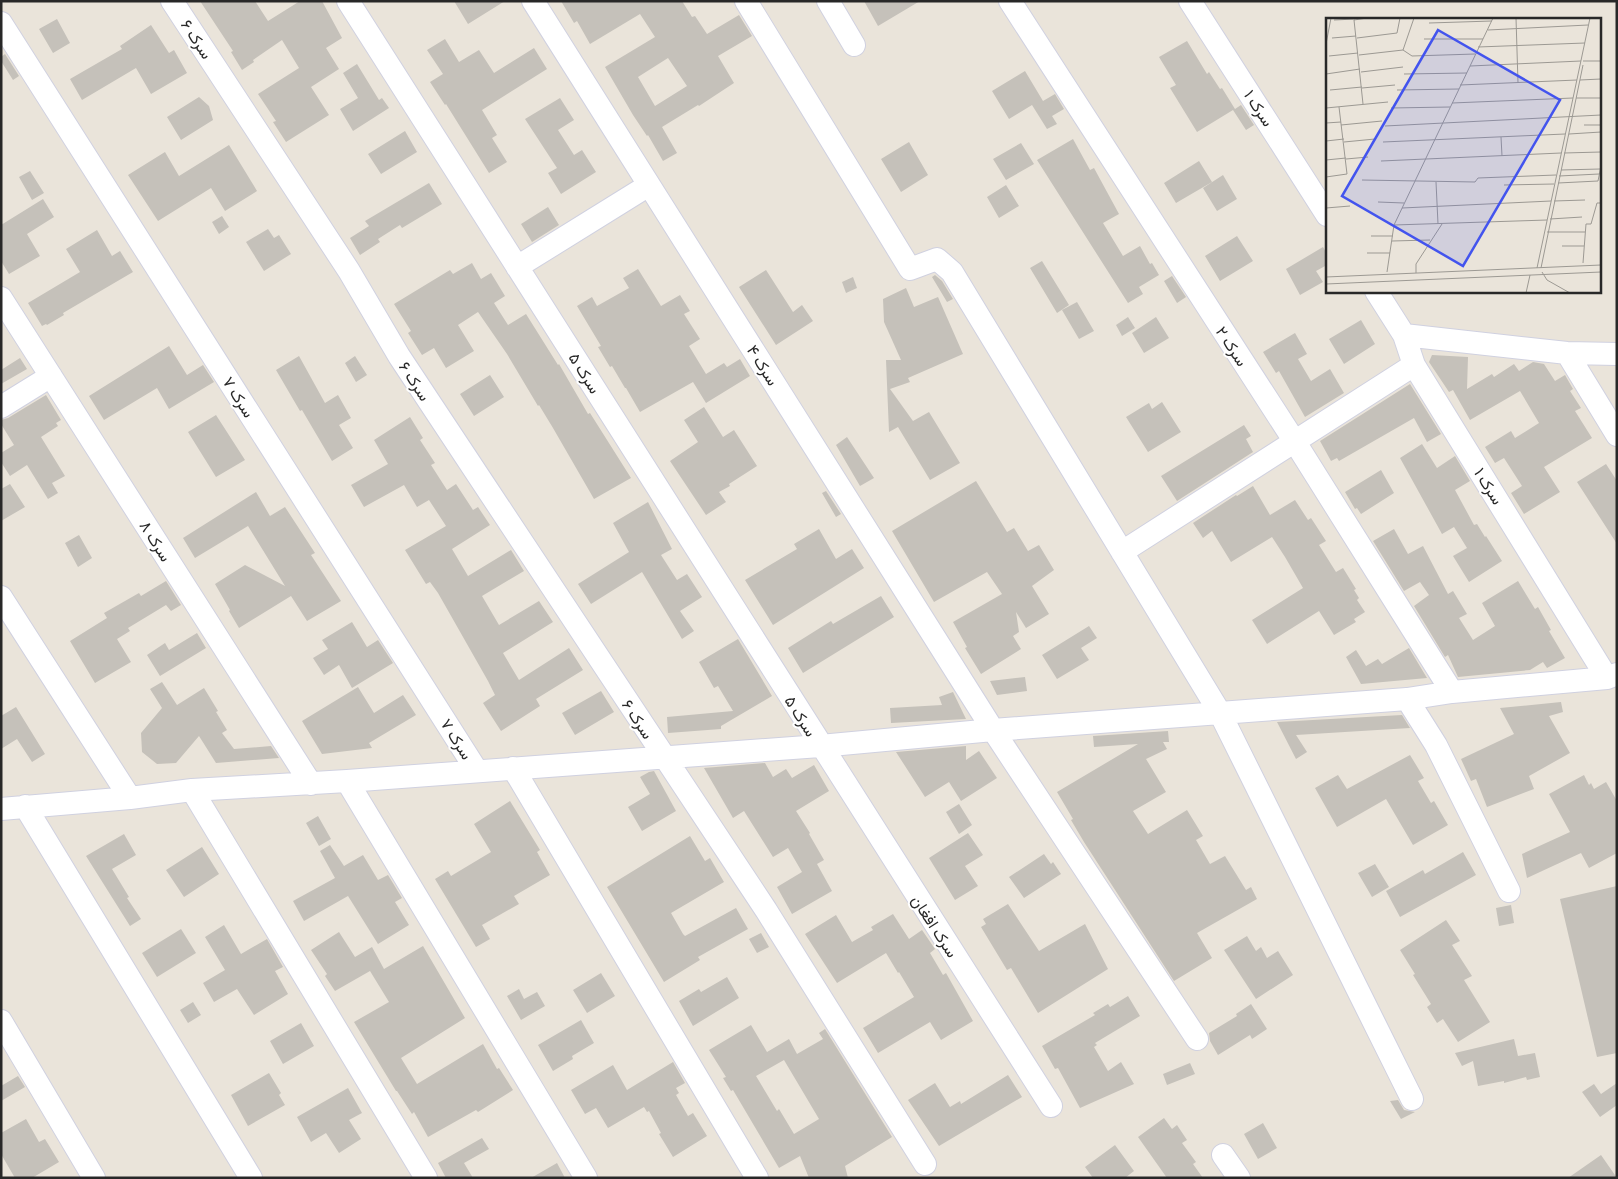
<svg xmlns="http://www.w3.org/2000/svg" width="1618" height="1179" viewBox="0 0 1618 1179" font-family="Karla,Vazirmatn,sans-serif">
	<rect width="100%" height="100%" fill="#eae4da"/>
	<path fill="#c5c1ba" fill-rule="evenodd" d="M200 1H255L268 21 300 1H322L342 38 326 48 339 69 311 87 329 115 286 142 273 122 276 121 258 94 299 68 282 40 253 60 254 62 242 70 231 52 233 51Z
		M454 1H505L468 24Z
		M561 1H682L692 17 695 16 707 34 739 15 752 36 718 56 734 83 699 106 698 105 662 127 677 153 663 161 648 135 647 136 633 115 605 67 655 37 640 14 590 44 577 21 574 23ZM668 58 687 86 655 106 638 77Z
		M864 1H920L878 26Z
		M57 19 70 43 53 53 39 29Z
		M151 25 169 53 174 50 187 73 151 94 136 68 82 100 70 79 122 49 120 46Z
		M445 39 459 62 479 50 494 73 534 48 547 69 482 110 497 135 492 138 507 162 489 173 446 104 445 105 430 82 443 74 427 50Z
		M1187 41 1207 74 1209 72 1220 89 1222 88 1235 109 1241 105 1254 125 1246 130 1233 110 1197 132 1170 88 1176 85 1159 57Z
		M5 54 19 76 13 80 1 61V57Z
		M357 64 379 100 382 98 389 108 353 131 340 109 358 98 343 73Z
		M1025 71 1043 101 1055 94 1064 109 1052 116 1057 124 1047 129 1032 105 1009 119 992 91Z
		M199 97 209 106 213 120 181 140 167 117Z
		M560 98 574 120 558 130 574 155 582 150 596 172 561 194 548 173 557 168 525 119Z
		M405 131 417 152 381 174 368 154Z
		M1073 139 1090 170 1094 168 1119 214 1103 223 1123 256 1140 246 1150 264 1152 263 1159 275 1139 287 1143 294 1128 303 1037 160Z
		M909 142 928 175 901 192 881 159Z
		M1021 143 1034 164 1006 180 993 159Z
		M229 145 257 191 225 211 211 188 158 221 128 175 165 152 179 176Z
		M1199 161 1212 182 1176 203 1164 183Z
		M30 171 44 193 32 200 19 177Z
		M1223 175 1237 199 1217 211 1203 188Z
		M429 183 442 204 402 228 400 225 378 239 380 242 360 255 350 238 369 226 365 221Z
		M1006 185 1019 206 999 218 987 197Z
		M43 199 54 217 27 234 40 256 9 274 1 261V225Z
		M548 207 559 225 532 242 521 224Z
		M222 216 229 227 219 234 212 222Z
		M268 229 274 238 279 235 291 254 264 271 246 242Z
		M97 230 112 256 120 251 133 272 63 313 64 315 47 325 46 324 42 326 28 303 80 272 66 249Z
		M1237 236 1253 261 1220 281 1205 256Z
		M1323 247 1327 254V265L1316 271 1323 282 1300 295 1286 269Z
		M1042 261 1069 305 1057 313 1030 268Z
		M472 263 481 279 491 273 505 296 494 303 508 325 526 314 558 365 559 364 588 414 590 413 631 478 594 499 553 428 539 405 538 406 507 354 478 312 458 325 474 351 446 368 434 348 422 355 408 333 411 331 394 304 450 270 453 274Z
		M638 269 661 306 680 295 690 311 684 314 700 339 689 346 706 374 724 363 727 367 740 359 750 376 706 403 693 382 640 412 626 388H625L612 366 610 367 598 347 601 346 577 306 592 297 597 306 629 288 623 278Z
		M766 270 793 312 802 305 813 321 776 345 739 287Z
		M935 275 942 281 953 299 947 302 932 277Z
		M1172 276 1186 297 1177 303 1164 281Z
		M853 277 857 288 846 293 842 282Z
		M906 288 914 307 938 297 963 354 908 378 910 382 890 389 913 421 929 412 960 463 930 480 898 427 889 432 886 360H901L884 322 883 299Z
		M1077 302 1094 331 1079 339 1062 310Z
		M1128 317 1135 328 1122 336 1116 325Z
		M1156 317 1169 338 1144 353 1132 333Z
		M1361 320 1375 344 1344 364 1329 339Z
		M1295 333 1307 354 1298 359 1311 381 1330 369 1344 393 1305 417 1279 371 1276 373 1263 352Z
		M169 346 187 375 203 365 214 382 169 409 157 388 104 420 89 396Z
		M1432 355 1468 357 1467 389 1492 374 1494 377 1514 364 1519 371 1533 362 1544 364 1555 381 1565 375 1573 389 1570 391 1581 408 1575 411 1592 438 1544 467 1560 492 1524 514 1511 493 1522 486 1504 458 1495 463 1485 447 1511 431 1515 438 1539 423 1520 391 1470 420 1453 390 1449 392 1429 362Z
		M299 356 325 403 338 395 351 418 339 425 353 448 332 461 302 410 300 411 276 370Z
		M355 356 367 375 356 382 345 363Z
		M20 358 27 369 1 384V370Z
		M490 375 504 397 474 416 460 394Z
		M1410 384 1441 434 1427 442 1414 418 1339 461 1337 458 1331 461 1320 441Z
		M46 395 61 420 56 423 58 426 41 437 65 476 52 483 58 493 48 499 27 465 10 476 1 462V453L14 445 1 424V420L8 418Z
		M1162 402 1181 432 1148 452 1126 417 1149 403 1152 409Z
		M704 407 723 437 734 430 757 466 729 484 730 486 719 492 726 502 706 515 670 461 698 442 684 420Z
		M216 415 245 460 216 477 188 432Z
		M410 417 423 438 420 440 435 463 431 465 447 490 456 484 473 510 478 507 490 525 452 549 468 576 511 550 524 571 482 596 499 625 539 601 553 622 503 653 519 680 569 648 583 670 536 699 540 706 501 731 483 703 495 695 488 681 438 593 430 582 426 584 405 550 446 526 429 500 417 507 404 485 364 507 351 485 388 464 374 440Z
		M1244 425 1251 436 1246 439 1253 452 1177 501 1161 476Z
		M847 437 874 478 860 486 836 445Z
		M1422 444 1437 468 1455 456 1470 481 1455 490 1474 525 1477 524 1485 537 1486 536 1502 561 1469 582 1453 556 1467 548 1454 527 1442 534 1400 458Z
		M1606 464 1617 481V544L1577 482Z
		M1381 470 1394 493 1361 514 1357 508 1355 509 1345 492Z
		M976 481 1007 532 1014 528 1028 551 1039 545 1054 570 1032 586 1049 614 1026 628 1016 612 1019 632 1013 636 1021 649 981 674 965 648 967 647 953 622 1002 594 987 572 934 602 892 531Z
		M10 484 25 507 1 521V489Z
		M1253 486 1270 515 1295 500 1308 520 1311 518 1326 541 1319 545 1336 572 1343 568 1356 589 1354 590 1359 598 1357 600 1365 612 1354 619 1356 622 1334 635 1319 611 1267 644 1252 620 1303 588 1285 557 1272 537 1231 562 1212 531 1203 538 1193 523 1236 495 1237 496Z
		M826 491 841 514 836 517 822 493Z
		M256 492 270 516 285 507 315 553 311 555 341 601 307 621 291 596 239 628 229 611 230 610 215 584 245 565 285 586 248 526 195 558 183 538Z
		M648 502 672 549 661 555 677 580 687 574 702 597 680 611 694 631 682 639 642 572 591 604 578 584 629 552 613 523Z
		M819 529 836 559 852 549 864 568 773 625 745 580 797 549 794 544Z
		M1394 529 1408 554 1423 546 1448 594 1453 591 1467 614 1459 618 1473 640 1495 626 1482 603 1518 581 1535 609 1538 607 1551 630 1549 631 1565 658 1547 668 1543 662 1530 670 1458 677 1448 655 1445 657 1414 606 1429 595 1420 582 1404 591 1373 541Z
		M79 535 92 558 78 567 65 543Z
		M166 581 181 605 171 611 166 605 128 628 130 631 117 639 131 662 95 683 70 641 107 618 104 613 139 593 141 596Z
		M881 596 894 617 803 673 788 648 831 621 833 624Z
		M352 622 367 647 378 640 393 663 352 688 339 665 324 675 313 658 328 649 322 640Z
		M1089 626 1097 638 1081 648 1089 660 1057 679 1042 655Z
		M197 633 206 648 160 676 147 655 165 643 169 650Z
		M738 639 772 696 721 726V729L668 733 667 717 733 711 718 686 714 688 699 662Z
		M1409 648 1427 678 1361 684 1346 657 1356 650 1366 666 1378 659 1382 664Z
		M1025 677 1027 691 997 695 990 681Z
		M162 682 177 705 204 688 218 711 216 712 227 730 222 733 234 749 271 746 279 758 216 763 199 736 176 763 157 764 142 752 141 733 162 708 150 689Z
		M358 687 374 713 403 695 416 715 369 743 372 748 322 754 302 721Z
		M601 691 614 712 575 735 562 713Z
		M953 692 966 719 891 723 890 708 942 705 939 697Z
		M1561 702 1563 712 1549 716 1570 753 1529 776 1534 789 1487 807 1476 779 1471 781 1461 759 1514 734 1500 708Z
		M16 707 45 754 32 762 17 739 1 749V716Z
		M1402 715 1410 728 1296 735 1307 752 1296 759 1277 722Z
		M1168 731 1169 742H1163L1167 749 1146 759 1166 792 1133 811 1148 834 1187 810 1203 836 1196 840 1210 864 1225 856 1246 890 1251 887 1257 899 1197 933 1212 958 1174 981 1084 842 1071 820 1073 819 1057 792 1138 744 1094 747 1093 736Z
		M966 746V760L979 751 997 778 961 801 949 782 925 797 896 752Z
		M1410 755 1424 778 1418 781 1431 803 1434 801 1448 825 1413 845 1386 799 1337 827 1315 788 1338 775 1347 789Z
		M765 763 773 777 786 769 792 778 814 765 829 791 796 811 810 833 809 834 824 860 817 864 832 891 792 914 777 887 802 872 788 848 773 857 744 811 733 818 704 768Z
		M654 771 676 811 642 831 628 807 650 794 640 777 649 772Z
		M1584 775 1589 785 1591 783 1594 789 1606 782 1617 801V853L1589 868 1581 853 1527 878 1522 854 1570 832 1549 794Z
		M510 801 540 850 537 852 550 875 514 896 519 904 482 925 490 939 476 947 435 879 448 871 451 876 491 852 474 824Z
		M959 804 972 825 959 834 946 812Z
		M318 816 331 839 319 846 306 823Z
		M968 833 983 855 965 866 978 886 955 900 929 858Z
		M124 834 136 855 112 869 129 897 127 898 141 919 130 926 86 856Z
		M690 836 705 861 710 858 724 882 671 913 683 934 685 936 736 908 748 929 698 957 700 960 664 982 607 887Z
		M330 845 344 866 363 855 378 880 388 875 402 898 395 902 409 925 378 944 348 896 304 921 293 901 335 878 320 851Z
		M202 847 219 874 184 897 166 870Z
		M1463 852 1476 875 1400 917 1386 891 1423 870 1425 874Z
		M1044 854 1051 864 1053 862 1061 874 1024 898 1009 877Z
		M1375 864 1389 887 1372 897 1358 873Z
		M1617 886V1053L1597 1057 1560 899Z
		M1008 904 1039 951 1085 924 1108 969 1038 1013 1011 968 1007 970 981 927 986 924 983 919Z
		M1511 905 1514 923 1499 926 1496 908Z
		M893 914 909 939 922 930 935 949 930 953 943 975 946 973 973 1021 941 1040 930 1022 878 1053 863 1028 914 997 899 972 898 973 886 953 837 983 805 934 836 915 852 942 873 930 871 927Z
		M1446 920 1460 941 1452 945 1472 976 1464 980 1490 1022 1458 1042 1443 1019 1437 1023 1427 1007 1431 1004 1413 975 1415 974 1400 950Z
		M224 925 241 954 267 939 283 967 275 971 288 994 254 1015 237 989 214 1002 203 983 225 970 205 937Z
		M181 929 196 953 157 977 142 953Z
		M339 932 355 957 372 947 384 969 423 946 465 1018 401 1058 417 1084 483 1044 497 1069 499 1068 513 1090 478 1112 476 1110 428 1137 414 1112 412 1114 397 1091H396L354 1022 389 1002 370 971 335 991 325 976 327 974 311 950Z
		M761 933 769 947 757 953 749 939Z
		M1247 936 1256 951 1261 947 1267 958 1278 951 1293 975 1256 999 1224 950Z
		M601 973 615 996 587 1013 573 990Z
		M727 977 739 998 693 1026 679 1001 699 989 701 992Z
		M519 989 524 999 537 992 545 1006 521 1020 507 996Z
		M1128 996 1140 1016 1095 1043 1097 1045 1094 1047 1108 1071 1121 1062 1134 1084 1080 1108 1058 1068 1055 1069 1042 1046 1095 1015 1093 1013 1108 1004 1110 1007Z
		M193 1002 201 1015 188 1023 180 1010Z
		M1251 1004 1267 1029 1252 1039 1250 1035 1218 1055 1210 1041 1209 1033 1237 1016 1236 1014Z
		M581 1020 594 1043 572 1056 573 1059 553 1071 538 1045Z
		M301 1023 314 1046 283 1064 270 1041Z
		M751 1025 767 1052 789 1039 797 1054 823 1039 819 1033 825 1029 892 1137 845 1166 848 1178H809L800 1156 779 1168 733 1090 731 1091 723 1078 726 1077 709 1050ZM784 1060 819 1119 794 1134 779 1109 777 1111 756 1076Z
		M1514 1039 1518 1056 1535 1053 1540 1077 1527 1080 1526 1077 1504 1083V1081L1478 1086 1473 1061 1462 1066 1455 1053Z
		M673 1062 685 1083 676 1088 679 1093 676 1095 688 1116 693 1113 707 1136 673 1157 659 1134 661 1133 649 1111 647 1112 644 1107 608 1128 596 1108 585 1114 571 1090 613 1065 627 1090Z
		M1190 1063 1195 1074 1167 1085 1163 1074Z
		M269 1073 281 1093 279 1095 285 1105 248 1126 231 1095Z
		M1008 1075 1022 1097 939 1146 908 1100 935 1083 950 1107 960 1101 961 1104Z
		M18 1076 25 1087 1 1101V1086Z
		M1617 1083V1105L1600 1117 1582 1092 1594 1084 1601 1094Z
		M348 1088 362 1113 349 1120 361 1139 339 1153 326 1133 311 1142 297 1117Z
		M1398 1100 1404 1110 1415 1112 1401 1119 1390 1101Z
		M1164 1118 1172 1129 1177 1125 1187 1140 1182 1143 1196 1162 1193 1164 1203 1178H1167L1138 1137Z
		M26 1119 39 1142 45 1139 59 1162 32 1178H15L1 1154V1133Z
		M1263 1123 1277 1148 1258 1159 1244 1134Z
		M482 1138 489 1149 464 1163 473 1178H446L438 1163Z
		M1115 1145 1134 1171 1125 1178H1093L1085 1167Z
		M1601 1155 1617 1178H1568Z
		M557 1163 565 1178H531Z"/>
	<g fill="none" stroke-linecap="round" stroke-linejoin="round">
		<defs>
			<path id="minor" d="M172 1 349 271 399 356 766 910 925 1164
				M348 1C583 369 815 739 1051 1106
				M533 1 993 730 1197 1039
				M746 1 910 269 937 259 952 272 1220 713 1412 1099
				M828 1 854 45
				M1010 1 1295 442 1452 692
				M1190 1 1327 215
				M1 23 477 771
				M517 267 649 185
				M1376 291 1404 335 1414 365 1607 678
				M1 298 311 784
				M1404 335 1567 353 1617 354
				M1567 353 1617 435
				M1 407 51 376
				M1122 552 1414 365
				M1 597 130 798
				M1407 699 1436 745 1509 891
				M513 768 757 1178
				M347 781 586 1178
				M192 790 426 1178
				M25 806 251 1178
				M1 809 130 798 192 790 347 781 820 746 993 730 1407 699 1452 692 1607 678 1617 674
				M1 1021 94 1178
				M1223 1155 1239 1178"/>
		</defs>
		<use href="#minor" stroke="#d0d1e0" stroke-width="24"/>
		<use href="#minor" stroke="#fff" stroke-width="22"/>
	</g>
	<g text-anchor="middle" stroke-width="4" stroke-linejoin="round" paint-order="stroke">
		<g font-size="16" fill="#282828" stroke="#fff">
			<text transform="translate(197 39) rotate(57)" y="6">سرک ۶</text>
			<text transform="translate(1259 108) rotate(57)" y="6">سرک ۱</text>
			<text transform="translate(1232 346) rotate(57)" y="6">سرک ۲</text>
			<text transform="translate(763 365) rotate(58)" y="6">سرک ۴</text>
			<text transform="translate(585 373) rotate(58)" y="6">سرک ۵</text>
			<text transform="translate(415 381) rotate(57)" y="6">سرک ۶</text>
			<text transform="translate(239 397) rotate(58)" y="6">سرک ۷</text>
			<text transform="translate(1489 486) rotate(58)" y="6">سرک ۱</text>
			<text transform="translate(156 541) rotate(58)" y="6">سرک ۸</text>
			<text transform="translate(801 716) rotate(58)" y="6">سرک ۵</text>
			<text transform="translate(638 719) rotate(57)" y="6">سرک ۶</text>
			<text transform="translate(457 739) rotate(58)" y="6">سرک ۷</text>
			<text transform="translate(935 926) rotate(57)" y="6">سرک افغان</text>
		</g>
	</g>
	<g transform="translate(1326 18)">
		<rect width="275" height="275" fill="#eae4da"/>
		<path fill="none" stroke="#9c9993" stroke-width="1" d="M190 0 192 65M8 2 29 1M103 5 166 3M162 12 262 7M6 20 30 18M31 20 71 15 74 0M98 21H157M0 26 5 0M152 29 259 25M77 32 88 0M33 37 77 32 86 38 149 36M3 38 32 35M257 43H275M144 48 255 43M35 54 77 49M0 56 34 51M78 56 141 55M254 62 275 61M134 67 251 62M36 70 69 67M4 72 36 69M71 72 133 71M250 80H275M126 85 247 80M37 86 28 2 41 0M0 90 62 84M65 90 124 89M0 105 15 104M15 107 56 103M258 107H275M59 108 275 97M243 116 275 114M175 119 176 138M0 123 18 121M18 124 49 121M57 124 239 116M238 135 275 134M20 141 42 139M0 142 20 140M55 143 235 135M235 152 274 151M233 158 273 156M0 159 21 156 13 89M36 162 149 164 152 160 230 157M110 164 112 206M232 165 272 163 275 148M178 167 228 166M228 183 259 182M52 184 78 185M0 190 24 188M76 190 225 183M224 201 256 199M68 207 221 202M221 214H259M45 218H67M66 223 104 222M236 228H258M41 235H64M257 245 260 206H265L271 185H275M211 250 264 0M215 250 257 47M61 254 68 207 167 0M216 254 221 262 244 275M90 255V246L116 206M0 259 275 247M0 266 275 254M200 275 204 257"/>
		<path fill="#4354ee" fill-opacity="0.15" stroke="#4354ee" stroke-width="2.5" d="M112 12 234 82 137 248 16 178Z"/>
		<rect width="275" height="275" fill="none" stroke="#282828" stroke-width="2.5"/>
	</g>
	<rect width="1618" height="1179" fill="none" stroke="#282828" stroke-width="5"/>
</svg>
